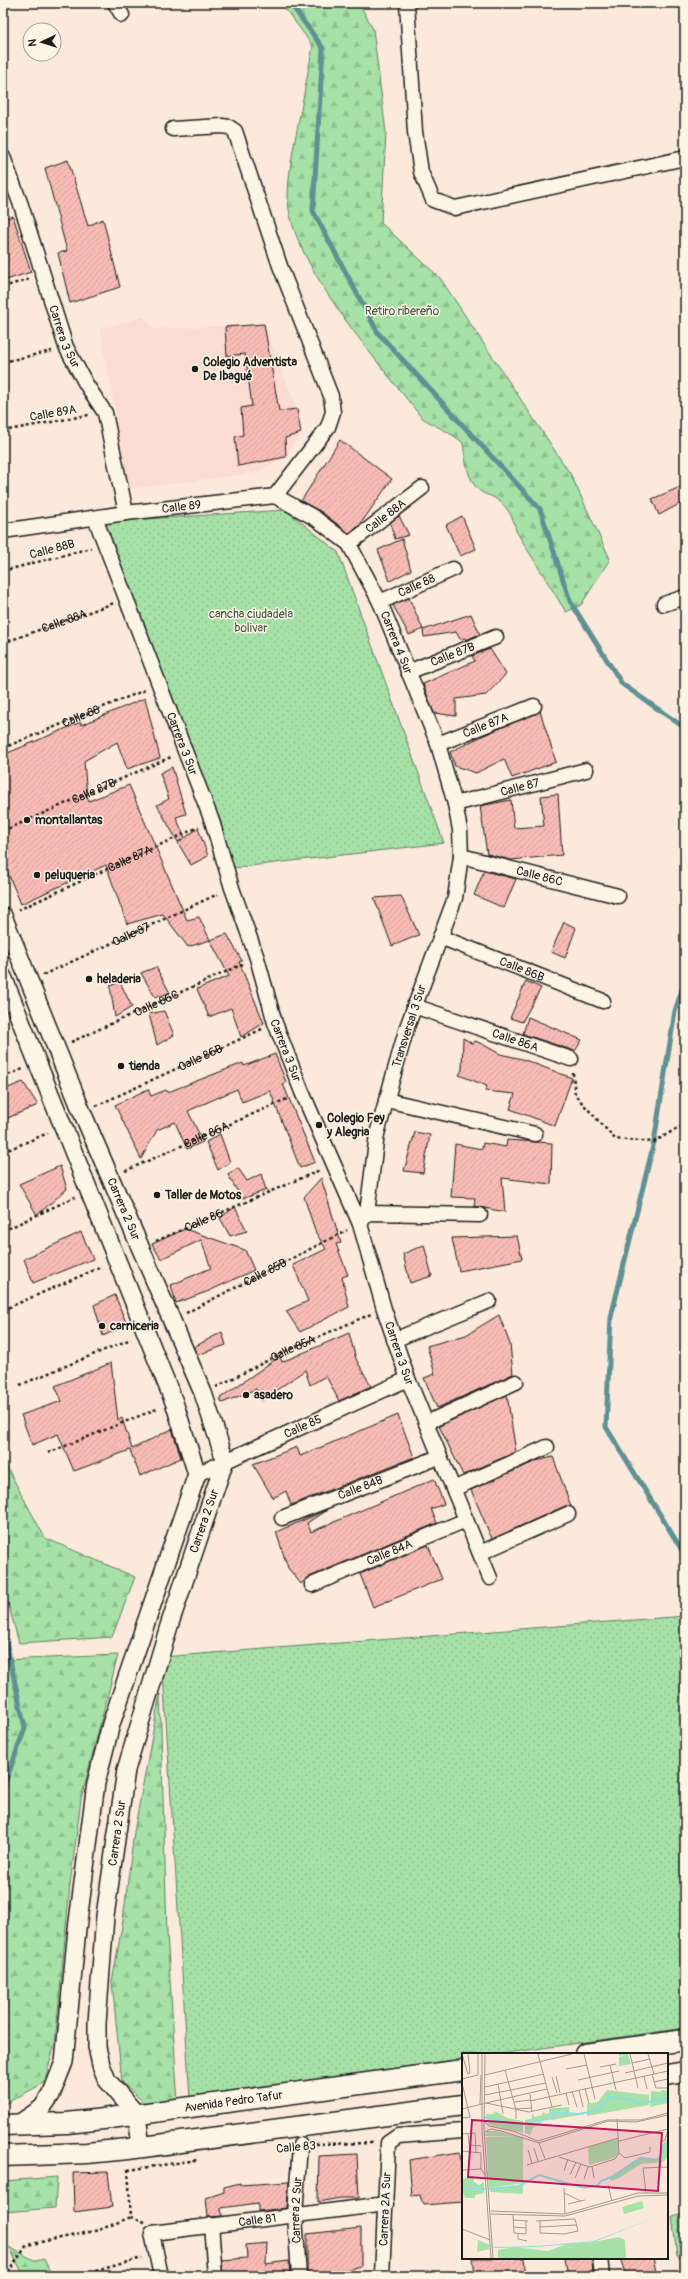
<svg xmlns="http://www.w3.org/2000/svg" width="688" height="2279" viewBox="0 0 688 2279" font-family="Pangolin,sans-serif">
	<defs>
		<pattern id="green-dots" width="8" height="8" patternUnits="userSpaceOnUse"><rect width="8" height="8" fill="#a6e1a7"/><path d="M2 2h.1M6 6h.1" fill="none" stroke="#8ec08f" stroke-width="1.8" stroke-linecap="round"/></pattern>
		<pattern id="forest-firs" width="22" height="20" patternUnits="userSpaceOnUse"><rect width="22" height="20" fill="#a6e1a7"/><path d="M5 1l3.5 6h-7zM16 11l3.5 6h-7z" fill="#8ec08f"/></pattern>
		<pattern id="building-hatch" width="6" height="6" patternUnits="userSpaceOnUse"><rect width="6" height="6" fill="#f8bcb5"/><path d="M-1 1l2-2M0 6l6-6M5 7l2-2" fill="none" stroke="#d4a19b"/></pattern>
	</defs>
	<rect width="100%" height="100%" fill="#fbeadb"/>
	<filter id="ink" filterUnits="userSpaceOnUse"><feTurbulence type="fractalNoise" baseFrequency=".025" numOctaves="2"/><feDisplacementMap in="SourceGraphic" scale="8" xChannelSelector="R" yChannelSelector="G"/><feConvolveMatrix kernelMatrix="1 2 1 2 8 2 1 2 1" color-interpolation-filters="sRGB"/></filter>
	<g filter="url(#ink)">
		<path fill="#fadcd0" d="M143 317 155 329 264 324 297 409 301 433 286 457 255 473 129 489 100 329Z"/>
		<path fill="url(#green-dots)" stroke="#617e62" d="M286 510 338 552 444 843 233 868 101 522Z
			M685 1616V2028L500 2054H463V2059L190 2098 162 1657Z
			M685 2214V2262L677 2256 672 2217Z"/>
		<path fill="url(#forest-firs)" stroke="#617e62" d="M281 3H359L373 29 386 133 381 223 440 278 571 475 610 559 581 605 566 612 516 531C514 517 506 504 493 497 489 495 484 494 481 492 467 481 465 459 463 443 450 431 435 427 421 417 381 365 289 262 288 198 288 172 294 145 299 120 304 95 308 70 313 46Z
			M3 1460 45 1538 135 1577 112 1637 19 1643 3 1585Z
			M118 1655 81 1799 70 1885 55 2043 44 2083 3 2105V1660Z
			M160 1694 167 1933 178 2104 149 2107 122 2082 112 1982 123 1920 134 1832Z
			M57 2177 55 2208 3 2212V2181Z
			M9 2247 36 2261 44 2259 52 2276H24Z"/>
		<g fill="none" stroke-linecap="round" stroke-linejoin="round">
			<path stroke="#5f9093" stroke-width="5" d="M290 3 323 48 313 211 378 333 540 509 570 601 622 684 685 728
				M685 981 675 1011 654 1142 611 1317 606 1427 685 1555
				M3 1629 25 1728 3 1789"/>
		</g>
		<path fill="url(#building-hatch)" stroke="#1c1c1c" d="M68 160 88 226 103 219 120 287 70 303 58 253 67 251 45 168Z
			M13 216 31 272 3 281V219Z
			M264 324 279 411 297 409 301 433 285 438 286 457 238 466 235 437 243 435 241 408 252 406 245 354 227 356 225 327Z
			M340 440 392 479 359 526 349 533 320 511 301 501Z
			M685 485V501L659 515 652 499Z
			M399 516 409 535 395 539 390 523Z
			M462 516 476 549 460 556 446 525Z
			M402 539 411 570 390 581 378 550Z
			M409 598 423 629 409 635 393 605Z
			M471 614 480 634 466 640 465 638 460 639 456 632 424 637 423 630Z
			M490 649 506 674 486 695 456 699V716L434 713 423 684 475 661 472 656Z
			M145 698 160 758 127 769 117 742 84 761 87 796 89 801 129 785 187 920 199 917 210 940 188 947 163 914 127 924 106 865 21 904 3 862V755L81 722V725Z
			M540 711 556 762 512 778 504 759 476 773 455 766 450 752 482 736Z
			M172 767 186 814 176 817 185 838 198 828 208 856 191 865 178 843 183 839 178 842 157 805 169 799 160 773Z
			M558 794 562 855 511 860 487 854 480 806 511 800 514 828 544 826 541 796Z
			M484 871 516 879 504 908 474 895Z
			M401 896 419 935 392 946 374 898Z
			M564 922 576 928 565 958 551 952Z
			M227 934 242 961 239 962 264 1023 241 1037 231 1008 209 1017 197 989 229 976 210 940Z
			M156 967 170 993 155 997 141 973Z
			M526 981 541 988 522 1022 510 1018Z
			M120 982 132 1007 115 1017 110 986Z
			M164 1011 174 1035 157 1045 149 1014Z
			M528 1017 582 1040 575 1051 523 1034Z
			M463 1038 473 1044 475 1041 482 1044 500 1054 522 1059 572 1078 555 1126 510 1109 515 1094 485 1091 487 1086 459 1075 462 1070Z
			M275 1054 286 1082 283 1084 315 1162 300 1168 270 1091 242 1102 237 1089 188 1111 203 1142 187 1149 175 1122 157 1130 141 1159 115 1105 148 1089 151 1096 166 1090 168 1092 243 1063 244 1066Z
			M23 1082 38 1105 3 1120V1090Z
			M415 1132 430 1135 423 1173 404 1171Z
			M220 1134 230 1162 218 1170 206 1142Z
			M507 1140 552 1143 551 1184 502 1178 505 1212 474 1206 475 1198 451 1197 455 1144 482 1149 483 1143 506 1147Z
			M60 1166 67 1189 37 1215 19 1184Z
			M238 1168 247 1181 261 1174 266 1190 242 1199 228 1175Z
			M321 1178 341 1243 336 1244 348 1275 342 1277 349 1307 300 1332 286 1311 308 1301 293 1265 326 1249 316 1233 304 1197Z
			M235 1207 247 1231 230 1236 220 1218Z
			M185 1229 245 1250 254 1270 209 1291 176 1303 171 1285 211 1268 201 1240 161 1259 152 1244Z
			M81 1232 93 1259 33 1283 24 1259Z
			M517 1236 522 1259 459 1271 452 1238Z
			M424 1245 432 1276 410 1283 403 1254Z
			M115 1295 127 1325 103 1336 94 1305Z
			M499 1315 510 1344 513 1374 437 1408 424 1378 435 1374 427 1346 466 1335Z
			M222 1332 226 1345 197 1355 194 1347Z
			M349 1333 356 1359 371 1386 339 1401 326 1376 310 1385 305 1370 261 1401 256 1389 222 1403 220 1398 280 1356 282 1362Z
			M111 1363 118 1420 122 1418 132 1449 172 1429 181 1458 140 1476 130 1450 74 1471 58 1434 32 1445 21 1415 62 1401 55 1386Z
			M507 1395 516 1452 463 1475 439 1426Z
			M398 1415 414 1457 291 1505 286 1491 273 1498 253 1464 297 1447 300 1456Z
			M553 1457 571 1506H565L492 1539 471 1490 536 1461Z
			M434 1479 444 1504 431 1509 437 1523 309 1577 301 1584 288 1568 276 1532 327 1510 307 1523 311 1532Z
			M428 1545 442 1579 373 1607 360 1574Z
			M460 2152 463 2202 423 2205 420 2195 412 2196 409 2160Z
			M357 2154 359 2198H340L318 2202 319 2156Z
			M108 2172 112 2207 74 2212 73 2173Z
			M289 2182 287 2208 258 2211V2203L221 2208 222 2216 208 2217 206 2198 224 2192V2187L240 2183V2185Z
			M361 2228V2266L327 2276H307V2234Z
			M267 2243 266 2264 289 2261 290 2276H223L222 2260 247 2258 246 2245Z
			M473 2258H524L526 2276H475Z
			M565 2258H592L593 2276H568Z
			M620 2258H653L657 2276H626Z"/>
		<g fill="none" stroke-linecap="round" stroke-linejoin="round">
			<defs>
				<g id="minor">
					<path d="M115 3 122 15"/>
					<path d="M407 3 415 132 421 172 433 200 455 208 685 158"/>
					<path id="s12" d="M3 157 21 205 66 347 86 384 105 413 126 513"/>
					<path id="s13" d="M275 496 315 518 349 544 380 602 438 744 455 804 460 830 461 856 455 898 407 1027 377 1134 367 1213 360 1224"/>
					<path id="s14" d="M95 518 212 821 232 888 257 958 275 1023 302 1092 360 1224 384 1309 408 1379 490 1578"/>
					<path id="s15" d="M3 531 126 513 275 496 328 427 333 412 331 396 280 266 235 131 229 127 222 126 173 129"/>
					<path id="s16" d="M349 544 422 488"/>
					<path id="s17" d="M380 602 453 569"/>
					<path d="M664 604 685 597"/>
					<path id="s18" d="M408 672 496 637"/>
					<path id="s19" d="M438 744 534 706"/>
					<path id="s20" d="M455 804 586 770"/>
					<path id="s21" d="M461 856 618 896"/>
					<path id="s22" d="M440 937 603 1001"/>
					<path id="s23" d="M414 1006 571 1059"/>
					<path d="M386 1100 535 1134"/>
					<path d="M367 1213 480 1215"/>
					<path d="M394 1340 489 1301"/>
					<path d="M426 1423 516 1382"/>
					<path id="s24" d="M197 1474 408 1379"/>
					<path d="M453 1489 547 1447"/>
					<path id="s25" d="M282 1518 439 1457"/>
					<path d="M480 1553 568 1514"/>
					<path id="s26" d="M312 1585 466 1520"/>
					<path d="M211 2225 215 2276"/>
					<path d="M600 2258 602 2276"/>
					<path id="s27" d="M161 2276 152 2233 386 2204"/>
					<path id="s28" d="M299 2276 295 2215 300 2145"/>
					<path id="s29" d="M382 2276 388 2143 398 2136 463 2131"/>
				</g>
				<g id="tertiary">
					<path id="s30" d="M3 916 82 1112 203 1393 225 1460 169 1626 126 1770 105 1916 97 2023V2047L101 2065 107 2080 137 2115 141 2147"/>
					<path d="M3 977 174 1402 197 1474 111 1724 96 1783 77 1929 64 2062 51 2095 42 2108 20 2123"/>
				</g>
				<g id="secondary">
					<path d="M585 2054 685 2040"/>
					<path d="M667 2075 685 2072"/>
					<path id="s31" d="M3 2125 67 2123 103 2119 463 2070"/>
					<path d="M3 2156 87 2153 128 2149 463 2105"/>
				</g>
			</defs>
			<use href="#minor" stroke="#1c1c1c" stroke-width="17"/>
			<use href="#tertiary" stroke="#1c1c1c" stroke-width="20"/>
			<use href="#secondary" stroke="#1c1c1c" stroke-width="23"/>
			<g stroke="#1c1c1c" stroke-width="2.5" stroke-dasharray="3 3" stroke-linecap="butt">
				<path d="M3 287 29 279"/>
				<path d="M3 362 52 351"/>
				<path d="M3 431 89 415"/>
				<path d="M3 571 91 548"/>
				<path id="s1" d="M3 643 114 603"/>
				<path id="s2" d="M3 748 145 690"/>
				<path id="s3" d="M3 831 171 757"/>
				<path id="s4" d="M18 910 199 827"/>
				<path id="s5" d="M43 975 218 894"/>
				<path id="s6" d="M71 1042 243 964"/>
				<path d="M573 1073 575 1095 615 1139 654 1142 676 1129 685 1126"/>
				<path d="M3 1077 23 1069"/>
				<path id="s7" d="M96 1106 262 1029"/>
				<path d="M3 1152 48 1133"/>
				<path id="s8" d="M125 1171 289 1098"/>
				<path d="M3 1231 75 1197"/>
				<path id="s9" d="M156 1241 320 1170"/>
				<path d="M3 1310 101 1267"/>
				<path id="s10" d="M186 1313 347 1230"/>
				<path d="M20 1385 131 1339"/>
				<path id="s11" d="M216 1387 286 1351 371 1314"/>
				<path d="M48 1453 159 1408"/>
				<path d="M315 2144 374 2143"/>
				<path d="M128 2169 131 2217 145 2222"/>
				<path d="M128 2170 197 2160"/>
				<path d="M3 2276 7 2274 27 2245 99 2230 131 2217"/>
				<path d="M78 2276 142 2258"/>
			</g>
			<use href="#minor" stroke="#fcf5e5" stroke-width="14"/>
			<use href="#tertiary" stroke="#fcf5e5" stroke-width="17"/>
			<use href="#secondary" stroke="#fcf5e5" stroke-width="20"/>
		</g>
	</g>
	<g fill="#1c1c1c" stroke="#fcf5e5" stroke-width="1.5">
		<circle cx="195" cy="369" r="4"/>
		<circle cx="27" cy="820" r="4"/>
		<circle cx="37" cy="875" r="4"/>
		<circle cx="89" cy="979" r="4"/>
		<circle cx="121" cy="1066" r="4"/>
		<circle cx="319" cy="1125" r="4"/>
		<circle cx="157" cy="1195" r="4"/>
		<circle cx="102" cy="1326" r="4"/>
		<circle cx="246" cy="1395" r="4"/>
	</g>
	<g text-anchor="middle" stroke-width="3" stroke-linejoin="round" paint-order="stroke">
		<g font-size="12" fill="#455746" stroke="#fcf5e5">
			<text x="402" y="315">Retiro ribereño</text>
			<text x="251" y="618">cancha ciudadela<tspan x="251" dy="14">bolivar</tspan></text>
		</g>
		<g font-size="12" fill="#1c1c1c" stroke="#fcf5e5">
			<text dy="4" stroke="none"><textPath href="#s12" startOffset="190">Carrera 3 Sur</textPath></text>
			<text transform="translate(53 413) rotate(-10)" y="4">Calle 89A</text>
			<text dy="4" stroke="none"><textPath href="#s15" startOffset="180">Calle 89</textPath></text>
			<text dy="4" stroke="none"><textPath href="#s16" startOffset="46">Calle 88A</textPath></text>
			<text transform="translate(52 549) rotate(-15)" y="4">Calle 88B</text>
			<text dy="4" stroke="none"><textPath href="#s17" startOffset="40">Calle 88</textPath></text>
			<text dy="4" stroke="none"><textPath href="#s1" startOffset="65">Calle 88A</textPath></text>
			<text dy="4" stroke="none"><textPath href="#s13" startOffset="198">Carrera 4 Sur</textPath></text>
			<text dy="4" stroke="none"><textPath href="#s18" startOffset="48">Calle 87B</textPath></text>
			<text dy="4" stroke="none"><textPath href="#s2" startOffset="84">Calle 88</textPath></text>
			<text dy="4" stroke="none"><textPath href="#s19" startOffset="51">Calle 87A</textPath></text>
			<text dy="4" stroke="none"><textPath href="#s14" startOffset="242">Carrera 3 Sur</textPath></text>
			<text dy="4" stroke="none"><textPath href="#s20" startOffset="67">Calle 87</textPath></text>
			<text dy="4" stroke="none"><textPath href="#s3" startOffset="99">Calle 87B</textPath></text>
			<text dy="4" stroke="none"><textPath href="#s4" startOffset="123">Calle 87A</textPath></text>
			<text dy="4" stroke="none"><textPath href="#s21" startOffset="81">Calle 86C</textPath></text>
			<text dy="4" stroke="none"><textPath href="#s5" startOffset="97">Calle 87</textPath></text>
			<text dy="4" stroke="none"><textPath href="#s22" startOffset="88">Calle 86B</textPath></text>
			<text dy="4" stroke="none"><textPath href="#s6" startOffset="94">Calle 86C</textPath></text>
			<text transform="translate(409 1026) rotate(-72)" y="4">Transversal 3 Sur</text>
			<text dy="4" stroke="none"><textPath href="#s23" startOffset="107">Calle 86A</textPath></text>
			<text dy="4" stroke="none"><textPath href="#s14" startOffset="566">Carrera 3 Sur</textPath></text>
			<text dy="4" stroke="none"><textPath href="#s7" startOffset="115">Calle 86B</textPath></text>
			<text dy="4" stroke="none"><textPath href="#s8" startOffset="89">Calle 86A</textPath></text>
			<text dy="4" stroke="none"><textPath href="#s30" startOffset="317">Carrera 2 Sur</textPath></text>
			<text dy="4" stroke="none"><textPath href="#s9" startOffset="52">Calle 86</textPath></text>
			<text dy="4" stroke="none"><textPath href="#s10" startOffset="89">Calle 85B</textPath></text>
			<text dy="4" stroke="none"><textPath href="#s11" startOffset="86">Calle 85A</textPath></text>
			<text dy="4" stroke="none"><textPath href="#s14" startOffset="890">Carrera 3 Sur</textPath></text>
			<text dy="4" stroke="none"><textPath href="#s24" startOffset="116">Calle 85</textPath></text>
			<text dy="4" stroke="none"><textPath href="#s25" startOffset="84">Calle 84B</textPath></text>
			<text transform="translate(204 1521) rotate(-71)" y="4">Carrera 2 Sur</text>
			<text dy="4" stroke="none"><textPath href="#s26" startOffset="84">Calle 84A</textPath></text>
			<text transform="translate(117 1833) rotate(-82)" y="4">Carrera 2 Sur</text>
			<text dy="4" stroke="none"><textPath href="#s31" startOffset="232">Avenida Pedro Tafur</textPath></text>
			<text transform="translate(296 2147) rotate(-5)" y="4">Calle 83</text>
			<text dy="4" stroke="none"><textPath href="#s28" startOffset="66">Carrera 2 Sur</textPath></text>
			<text dy="4" stroke="none"><textPath href="#s29" startOffset="67">Carrera 2A Sur</textPath></text>
			<text dy="4" stroke="none"><textPath href="#s27" startOffset="150">Calle 81</textPath></text>
		</g>
		<g font-size="12" font-weight="bold" fill="#1c1c1c" stroke="#fcf5e5" text-anchor="start">
			<text x="203" y="366">Colegio Adventista<tspan x="203" dy="14">De Ibagué</tspan></text>
			<text x="35" y="824">montallantas</text>
			<text x="45" y="879">peluqueria</text>
			<text x="97" y="983">heladeria</text>
			<text x="129" y="1070">tienda</text>
			<text x="327" y="1122">Colegio Fey<tspan x="327" dy="14">y Alegria</tspan></text>
			<text x="165" y="1199">Taller de Motos</text>
			<text x="110" y="1330">carniceria</text>
			<text x="254" y="1399">asadero</text>
		</g>
	</g>
	<g transform="translate(462 2053)">
		<rect width="206" height="206" fill="#fbeadb"/>
		<path d="M157 1H166L169 11 157 13V4L164 2 157 3ZM145 37 187 42V52L125 63V51L136 49ZM199 37 206 38V50L188 54 189 38 199 39ZM24 84H61V130L27 135ZM156 85V101L152 105 127 112 126 94ZM8 123H11L12 129 17 132 22 129V135L0 134V127ZM61 132V141L28 139V137ZM0 136 22 137V140L13 142V145H3ZM180 148 182 155 162 161 160 154ZM157 184 163 187 164 205H36V197L52 194 86 198 107 190H127ZM16 187 27 192V196L15 199Z" fill="#a6e1a7"/>
		<path d="M107 54V59L91 58 89 64 63 70V67L69 66 71 60 72 64 80 62 81 58 83 61 87 60V56L91 55ZM33 58 45 65 61 68V80L26 72 24 61H31ZM92 60 105 61H124L83 68 90 66ZM82 68 71 75 68 82 63 80V72ZM25 78H34L58 84 23 83ZM206 85V104L201 109 179 111 157 125 150 128 146 125 178 104 195 106 199 103 200 92Z" fill="#a6e1a7"/>
		<path d="M137 194 153 195V203H137Z" fill="#a6e1a7"/>
		<path d="M199 162 132 189 74 194 33 195 0 181 33 194 74 193 132 188Z" fill="#8cdde3"/>
		<path fill="none" stroke="#8cdde3" stroke-width="2" d="M22 64 56 72 90 65 91 59 117 61 137 57 147 44 172 47 176 51 206 45M0 135 23 136M27 136 57 133 77 122 122 135 135 133 139 128 154 122 170 110 181 105 194 107 200 103 202 94 206 90"/>
		<path fill="none" stroke="#a2988f" stroke-width="1" d="M0 1 6 21 8 20 6 1M20 1V78L29 205M23 1 22 76 31 205M76 1 90 54M122 1 133 46M168 1 176 35M186 1 192 21M170 10 188 6M148 12 154 37M138 14 154 11M104 16 125 12M43 17 54 57V66M163 20 206 10M190 21 194 35H206M23 22 110 1M94 23 98 40M182 23 185 36M90 24 95 40M0 26 16 22V1M116 27 157 18M192 29 206 26M0 30 8 64 0 65M36 31 41 61M23 34 82 21M123 35 127 51M117 37 121 54M110 38 115 54M104 40 107 52M68 41 70 59M23 42 84 30M68 48 206 18M52 49 68 47M24 50 85 36M18 51 19 22M0 56 24 50 67 59 100 52M54 56 69 55M155 66 157 100 163 105 188 99V94M23 69 27 73 51 78 76 88 145 67H179L206 60M23 79 29 76 39 78 77 90 146 68 174 69 206 62M1 81 13 80 14 99M6 81 8 99M157 88 206 76M77 90 83 106M198 90 203 87 206 77M7 92 19 93M72 95 76 108M66 97 70 110M0 98 19 100V116L23 122M97 104 128 114 153 106 157 100M65 112 156 85M130 113 132 125M0 117 19 116M102 118 106 106M108 122 114 109M113 125 119 111M122 126 126 114M146 132 150 148M102 135 103 161M102 140 119 148M184 140 181 115 206 114M106 151 123 147M29 158 103 161 176 140H206M29 161 103 163 176 143 206 142M51 162 52 180 64 181V168M51 167 66 168M74 168 113 166 116 178 102 181 78 180V168M51 174 64 175M78 174 114 172M0 176 28 187M56 181V186L65 188"/>
		<path fill="#c2185b" fill-opacity="0.15" stroke="#c2185b" stroke-width="2" d="M10 67 200 80 196 138 6 124Z"/>
		<rect width="206" height="206" fill="none" stroke="#1c1c1c" stroke-width="2"/>
	</g>
	<rect width="688" height="2279" fill="none" stroke="#fcf5e5" stroke-width="16"/>
	<rect x="8" y="8" width="672" height="2263" fill="none" stroke="#1c1c1c" stroke-width="1.5" filter="url(#ink)"/>
	<g transform="translate(42 42) rotate(266)"><circle r="19" fill="#fcf5e5" stroke="#a29e95"/>
	<path d="M0-3L7 15L0 10L-7 15Z" fill="#1c1c1c"/>
	<text y="-6" font-size="11" font-weight="bold" text-anchor="middle" fill="#1c1c1c">N</text>
	</g>
</svg>
